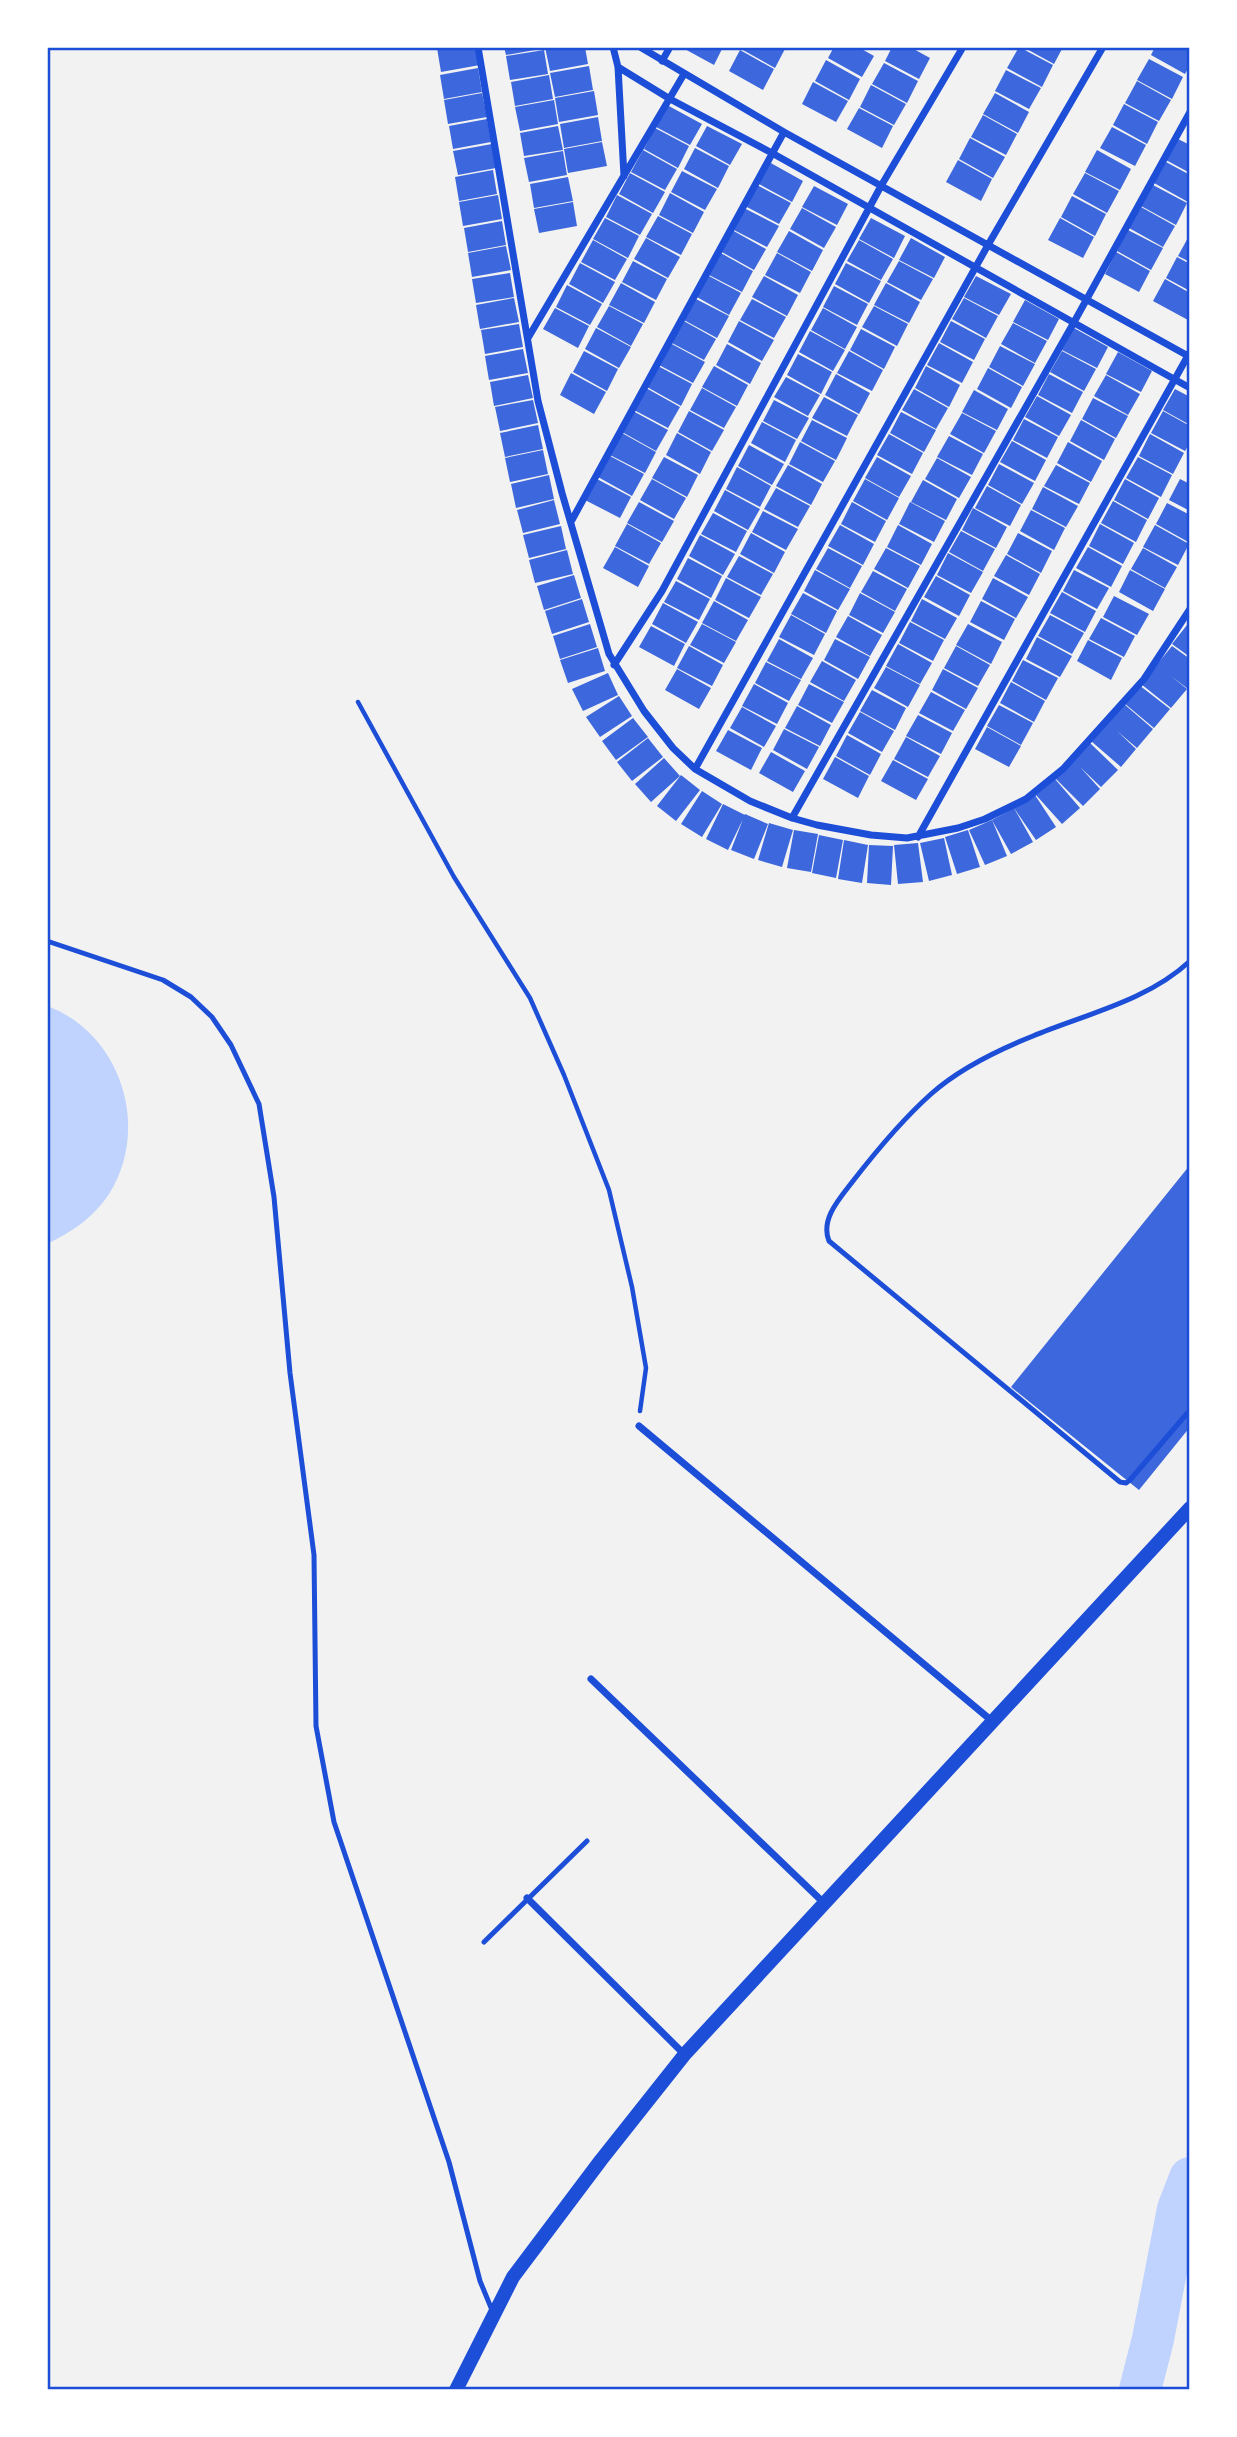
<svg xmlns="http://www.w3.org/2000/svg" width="1237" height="2437" viewBox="0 0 1237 2437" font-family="Figtree,sans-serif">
	<rect width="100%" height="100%" fill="#f2f2f2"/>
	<path fill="#bfd3fe" d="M47 1006C121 1033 151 1128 109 1194 94 1217 72 1232 47 1244Z"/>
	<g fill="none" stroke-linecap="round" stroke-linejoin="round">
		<path stroke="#bfd3fe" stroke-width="42" d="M1140 2390 1153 2339 1178 2209 1190 2178"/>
	</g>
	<path fill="#3d67dc" d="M476 47 480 65 441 72 437 48Z
		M504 47H541V49L506 55Z
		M545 47H585L588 64 550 71Z
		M681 47H723L714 65Z
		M742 47H786L775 68 741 49Z
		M834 47H858L874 56 862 77 828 58Z
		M892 47H910L930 58 919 79 885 61Z
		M1019 47 1053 65 1042 87 1007 68Z
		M1023 47H1063L1054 64Z
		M1155 47 1190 49V65L1185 74 1151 55Z
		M544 50 548 74 510 80 506 56Z
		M740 50 774 69 763 90 729 71Z
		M1149 59 1183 77 1172 99 1137 80Z
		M826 60 860 79 849 100 815 81Z
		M884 63 918 81 907 103 872 84Z
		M589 66 593 90 555 97 550 73Z
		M478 68 482 92 444 99 440 75Z
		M1006 70 1041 88 1029 109 995 91Z
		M549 75 553 99 515 106 511 82Z
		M1137 81 1171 100 1159 121 1125 103Z
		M813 82 848 101 836 122 802 104Z
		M871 85 906 104 894 125 860 107Z
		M594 91 598 115 559 122 555 98Z
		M482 93 487 117 448 124 444 100Z
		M995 93 1029 112 1018 133 983 114Z
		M554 100 558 124 520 131 515 107Z
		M1124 104 1158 122 1147 144 1113 125Z
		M667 105 702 124 690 145 656 127Z
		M859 108 893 126 882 148 847 129Z
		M983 115 1017 134 1006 155 971 137Z
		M598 117 602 141 564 148 560 124Z
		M487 119 491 142 453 149 449 126Z
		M558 126 563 150 524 156 520 133Z
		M707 126 742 144 730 165 696 146Z
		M1112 127 1146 145 1135 166 1100 148Z
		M655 128 689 146 678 168 644 149Z
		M970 138 1005 157 993 178 959 159Z
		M1178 139 1190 145V173L1166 160Z
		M602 142 607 166 568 173 564 149Z
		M492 144 496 168 458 175 453 151Z
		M695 148 729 166 718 188 684 169Z
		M643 150 677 169 665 190 631 172Z
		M1097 150 1131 169 1120 190 1085 172Z
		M563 151 567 175 529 182 524 158Z
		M958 160 992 179 981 201 946 182Z
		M769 162 803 181 792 202 757 183Z
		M1166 162 1190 175 1188 202 1154 183Z
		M493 170 497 194 459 201 455 177Z
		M682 171 717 189 705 210 671 192Z
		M630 173 665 192 653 213 619 194Z
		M1085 173 1119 191 1107 213 1073 194Z
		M568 177 573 201 534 208 530 184Z
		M757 185 791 203 779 224 745 206Z
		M1153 185 1187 203 1176 225 1141 206Z
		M814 186 848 204 837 225 802 207Z
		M670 193 704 212 693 233 659 215Z
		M498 195 502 219 463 226 459 202Z
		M617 195 652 214 640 235 606 217Z
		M1072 196 1106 214 1095 236 1061 217Z
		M573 202 577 226 539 233 534 209Z
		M1141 207 1175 226 1163 247 1129 228Z
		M744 208 779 226 767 247 732 229Z
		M802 208 836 227 824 248 790 229Z
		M658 216 692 234 681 255 646 237Z
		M605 218 639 236 628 258 593 239Z
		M871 218 905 236 894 258 859 239Z
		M1060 218 1094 237 1083 258 1048 240Z
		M502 221 506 245 468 252 464 228Z
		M732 230 766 249 754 270 720 251Z
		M1128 230 1163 248 1151 270 1117 251Z
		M789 231 823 250 812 271 777 252Z
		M1190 234V262L1178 256Z
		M646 238 680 257 668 278 634 259Z
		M911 238 945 257 934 278 899 260Z
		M593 240 627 259 615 280 581 262Z
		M859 240 893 259 881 280 847 261Z
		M506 246 511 270 472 277 468 253Z
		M719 252 753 271 742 292 707 274Z
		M1116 252 1150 271 1139 292 1105 274Z
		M777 253 811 272 800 293 765 275Z
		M1177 257 1190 264V291L1166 278Z
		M633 261 667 279 656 300 622 282Z
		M899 261 933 279 921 300 887 282Z
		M580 263 615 282 603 303 569 284Z
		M846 263 881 281 869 303 835 284Z
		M510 273 514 297 476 303 472 279Z
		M707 275 741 293 729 315 695 296Z
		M764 276 798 295 787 316 752 297Z
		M976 276 1011 294 999 315 964 297Z
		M1165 279 1190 293V316L1188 320 1153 301Z
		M621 283 655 302 644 323 609 305Z
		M886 283 920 302 909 323 874 305Z
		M567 285 602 304 590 325 556 307Z
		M834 286 868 304 857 325 823 307Z
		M514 298 519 322 480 329 476 305Z
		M694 298 729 316 717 338 682 319Z
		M964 298 998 316 986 338 952 319Z
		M752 299 786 317 774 338 740 320Z
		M1025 300 1059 319 1048 340 1013 322Z
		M609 306 643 324 631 346 597 327Z
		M874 306 908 324 897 346 862 327Z
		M555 308 589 326 578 348 543 329Z
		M823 308 857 327 845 349 811 330Z
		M682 320 716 339 704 360 670 342Z
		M739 321 774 340 762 361 728 342Z
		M951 321 985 339 974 360 940 342Z
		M1013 323 1047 341 1035 363 1001 344Z
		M519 324 523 347 485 354 481 330Z
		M596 328 631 347 619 368 585 349Z
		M1074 328 1108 347 1097 368 1062 350Z
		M861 329 895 347 884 369 850 350Z
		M810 331 845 350 833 371 799 352Z
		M670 343 705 362 693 383 659 365Z
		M939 343 973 362 962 383 927 365Z
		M727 344 761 363 750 384 716 365Z
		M1000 346 1035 364 1023 386 989 367Z
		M523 349 528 373 489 380 485 356Z
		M584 351 618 369 607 391 573 372Z
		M849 351 883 370 872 391 837 373Z
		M1062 351 1096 369 1084 391 1050 372Z
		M1118 352 1152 371 1141 392 1106 374Z
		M798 354 832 372 821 394 787 375Z
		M658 366 692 384 681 406 647 387Z
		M714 366 748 385 737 406 702 387Z
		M926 366 960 385 949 407 915 388Z
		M988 368 1022 387 1011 408 977 389Z
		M571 373 606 392 594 414 560 395Z
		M836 374 870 393 859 414 825 395Z
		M1049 374 1083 392 1072 413 1038 395Z
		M528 375 533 398 494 406 490 382Z
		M1106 375 1140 394 1128 415 1094 396Z
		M786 377 820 395 808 416 774 397Z
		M646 388 680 407 668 428 634 410Z
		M702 388 736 407 724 428 690 410Z
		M914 389 948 408 936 429 902 410Z
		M1175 389 1190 397V425L1163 410Z
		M974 390 1008 409 997 430 962 412Z
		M1037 396 1071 415 1059 436 1025 417Z
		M824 397 858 415 847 436 812 418Z
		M1093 398 1128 416 1116 438 1082 419Z
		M533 400 538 423 500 431 495 407Z
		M774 400 809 418 797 439 763 421Z
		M633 411 668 430 656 451 622 432Z
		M689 411 724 430 712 451 678 432Z
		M1163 411 1190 426V443L1185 451 1151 433Z
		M901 412 936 430 924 452 890 433Z
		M962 413 996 431 984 453 950 434Z
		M1024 419 1058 437 1047 458 1013 440Z
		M812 420 847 438 836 460 801 441Z
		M1081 420 1115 439 1104 460 1070 441Z
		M762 422 796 440 785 462 751 443Z
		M538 425 543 449 505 457 500 433Z
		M622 433 656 452 645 473 610 455Z
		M677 433 711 452 700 474 666 455Z
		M889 434 923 453 912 474 877 455Z
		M1150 434 1184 453 1173 474 1139 456Z
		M949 436 983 454 972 475 937 457Z
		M1012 441 1046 460 1035 481 1000 462Z
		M800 442 835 461 823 482 789 464Z
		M1068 442 1102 461 1091 482 1057 463Z
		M749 445 784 464 772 485 738 466Z
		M543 450 548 474 510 482 505 458Z
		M610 456 644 474 632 496 598 477Z
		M664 457 698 475 687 497 652 478Z
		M877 457 911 476 899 497 865 478Z
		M1138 457 1172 475 1161 497 1126 478Z
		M937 458 971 477 959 498 925 479Z
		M999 464 1034 483 1022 504 988 485Z
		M788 465 822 484 811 505 776 486Z
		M1056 465 1090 483 1079 504 1044 486Z
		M737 467 771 486 760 507 726 489Z
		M549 475 554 499 516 508 511 484Z
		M597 479 631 497 620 518 585 500Z
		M652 479 686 498 674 519 640 500Z
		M865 479 899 498 887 520 853 501Z
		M1125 479 1159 498 1148 519 1114 500Z
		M1180 479 1190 484V511L1169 500Z
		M923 480 957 499 946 520 911 502Z
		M987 486 1021 505 1010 526 975 508Z
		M1043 487 1078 506 1066 527 1032 509Z
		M776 488 810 506 798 527 764 509Z
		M725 490 760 509 748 530 714 511Z
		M554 500 560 524 523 533 517 510Z
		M1113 501 1147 520 1136 542 1101 523Z
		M639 502 674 521 662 542 627 523Z
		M852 502 886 521 875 542 841 524Z
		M910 502 945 521 934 542 899 524Z
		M1167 503 1190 515V543L1156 524Z
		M973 508 1007 527 996 548 962 530Z
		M1031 510 1065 528 1054 550 1020 531Z
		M763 511 798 529 786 550 752 532Z
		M713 513 747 531 736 552 701 534Z
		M627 524 661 543 649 564 615 546Z
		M1100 524 1134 543 1123 564 1089 546Z
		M840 525 874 544 863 565 828 546Z
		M898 525 932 544 921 565 887 547Z
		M1155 525 1189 544 1178 565 1143 547Z
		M561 526 566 549 529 558 523 535Z
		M961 531 995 549 983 571 949 552Z
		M751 533 785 552 774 573 740 554Z
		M1018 533 1052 551 1041 573 1007 554Z
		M700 535 735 554 723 575 689 556Z
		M615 547 649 566 638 587 603 568Z
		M1088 547 1122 566 1111 587 1076 568Z
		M828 548 862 566 850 588 816 569Z
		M886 548 920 566 908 588 874 569Z
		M1143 548 1177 567 1165 588 1131 569Z
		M567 550 573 574 535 583 529 560Z
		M948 553 983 572 971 593 937 575Z
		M1006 555 1040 574 1029 595 994 576Z
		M739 556 773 574 761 595 727 577Z
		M688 558 722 576 711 598 677 579Z
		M815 570 850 589 838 610 804 591Z
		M1074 570 1109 588 1097 609 1063 591Z
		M1130 570 1165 589 1153 611 1119 592Z
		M873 571 907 589 895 611 861 592Z
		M574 575 581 598 544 610 537 586Z
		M936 576 970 595 959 616 924 597Z
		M726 578 761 597 749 618 715 600Z
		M993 578 1028 597 1016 618 982 599Z
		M676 581 710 599 699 620 664 602Z
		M1062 592 1096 611 1085 632 1050 613Z
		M803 593 837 611 826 633 791 614Z
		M860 593 895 612 883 633 849 615Z
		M1114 596 1149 614 1137 635 1103 617Z
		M582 599 589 622 552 634 545 611Z
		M922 599 957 618 945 639 911 621Z
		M714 601 748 620 736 641 702 623Z
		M981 601 1015 619 1004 640 970 622Z
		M663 603 698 622 686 643 652 624Z
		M791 615 825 634 814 655 779 637Z
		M1050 615 1084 633 1072 654 1038 636Z
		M848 616 882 635 870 656 836 637Z
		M1101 618 1135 636 1124 657 1089 639Z
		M910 622 944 640 933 661 899 643Z
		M590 624 597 647 560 659 553 636Z
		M702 624 736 642 724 663 690 645Z
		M968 624 1002 642 991 664 956 645Z
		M1187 625 1190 627V657L1172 644Z
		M651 626 685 644 674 666 639 647Z
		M1037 637 1072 656 1060 677 1026 659Z
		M779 639 813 658 801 679 767 661Z
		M835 639 870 657 858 679 824 660Z
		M1088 640 1122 658 1111 680 1077 661Z
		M898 644 932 663 920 684 886 666Z
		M689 646 723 665 712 686 677 668Z
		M956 646 990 665 978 686 944 668Z
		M1172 646 1190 659V687L1188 689 1171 676 1187 689 1171 708 1141 684Z
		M598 648 605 671 568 683 560 660Z
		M1023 660 1058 678 1046 700 1012 681Z
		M822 661 856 680 844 701 810 682Z
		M766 662 801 680 789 701 755 683Z
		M886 667 920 685 908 707 874 688Z
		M677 669 711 688 699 709 665 690Z
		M943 669 978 688 966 709 932 690Z
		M608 673 618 695 583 711 572 689Z
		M1011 682 1045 701 1034 722 1000 703Z
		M754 684 788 703 777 724 742 706Z
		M809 684 844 702 832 723 798 705Z
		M1139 685 1170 709 1154 728 1124 703Z
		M872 690 906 708 895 730 860 711Z
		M931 692 965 710 953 731 919 713Z
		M619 696 632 716 600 737 586 717Z
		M1124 704 1153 729 1137 748 1117 731 1136 749 1121 767 1091 741Z
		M999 705 1033 723 1021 745 987 726Z
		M797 706 831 725 820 746 785 728Z
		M742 707 776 726 764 747 730 728Z
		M860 712 894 731 882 752 848 733Z
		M918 715 952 733 941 754 906 736Z
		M633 718 648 737 616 760 602 741Z
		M987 727 1021 746 1009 767 975 749Z
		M784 729 819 747 807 769 773 750Z
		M728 730 762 748 751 770 716 751Z
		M847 735 881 754 870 775 836 756Z
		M906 737 940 756 928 777 894 759Z
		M648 738 663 757 632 781 617 762Z
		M1090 743 1118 770 1101 787 1080 767 1100 789 1083 806 1055 778Z
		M771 752 805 771 793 792 759 773Z
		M835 757 869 776 858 798 823 779Z
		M664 758 680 776 651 802 635 784Z
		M893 760 928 779 916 800 881 781Z
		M681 775 700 790 676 821 657 806Z
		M1055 779 1080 808 1062 824 1036 795Z
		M702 791 722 804 702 837 681 824Z
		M1035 795 1056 827 1036 840 1014 808Z
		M723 804 745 815 728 850 706 839Z
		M1014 808 1033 842 1011 854 992 820Z
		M745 814 768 824 754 859 731 850Z
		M992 820 1007 856 985 865 969 830Z
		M769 823 793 830 782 867 758 860Z
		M794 830 818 834 811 872 787 868Z
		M968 830 980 867 957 874 945 837Z
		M819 835 843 840 836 878 812 873Z
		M944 838 952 875 929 881 920 843Z
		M844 840 868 845 862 883 838 879Z
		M918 843 923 882 898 884 894 845Z
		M869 845 893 846 891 885 867 883Z
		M1190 1165V1427L1139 1490 1011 1387Z"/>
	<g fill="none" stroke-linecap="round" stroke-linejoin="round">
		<path stroke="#1d4ed8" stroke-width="4.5" d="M358 702 454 877 530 998 564 1075 609 1190 632 1287 646 1368 640 1411"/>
		<path stroke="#1d4ed8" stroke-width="5" d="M47 941 163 980 191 997 212 1017 231 1045 259 1104 274 1197 290 1373 314 1555 316 1726 334 1822 449 2162 480 2281 492 2310
			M1190 961C1147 1001 1086 1014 1033 1036 998 1050 959 1069 931 1094 902 1120 877 1150 853 1181 840 1198 820 1219 829 1241L1120 1482 1126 1483 1130 1480 1190 1410
			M484 1942 587 1841"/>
		<path stroke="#1d4ed8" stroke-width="7" d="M478 47 538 401 562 493 609 654 644 711 673 748 695 769 750 801 792 818 817 825 871 835 907 838 958 828 985 819 1026 799 1063 769 1144 679 1190 609
			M613 47 618 67 624 176
			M640 47 784 132 1190 357
			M662 61 670 47
			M618 67 670 99 772 153 1190 388
			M528 338 684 74
			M572 520 784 132
			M614 665 662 591 881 186 963 47
			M695 769 988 245 1103 47
			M792 818 1073 324 1190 112
			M918 837 1190 352
			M639 1426 992 1721
			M591 1679 824 1903
			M527 1898 684 2054"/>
		<path stroke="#1d4ed8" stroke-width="14" d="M456 2390 513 2277 601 2160 685 2054 1190 1508"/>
	</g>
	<rect width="1237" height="2437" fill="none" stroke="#ffffff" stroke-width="98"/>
	<rect x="49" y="49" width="1139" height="2339" fill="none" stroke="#1d4ed8" stroke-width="2.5"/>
</svg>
